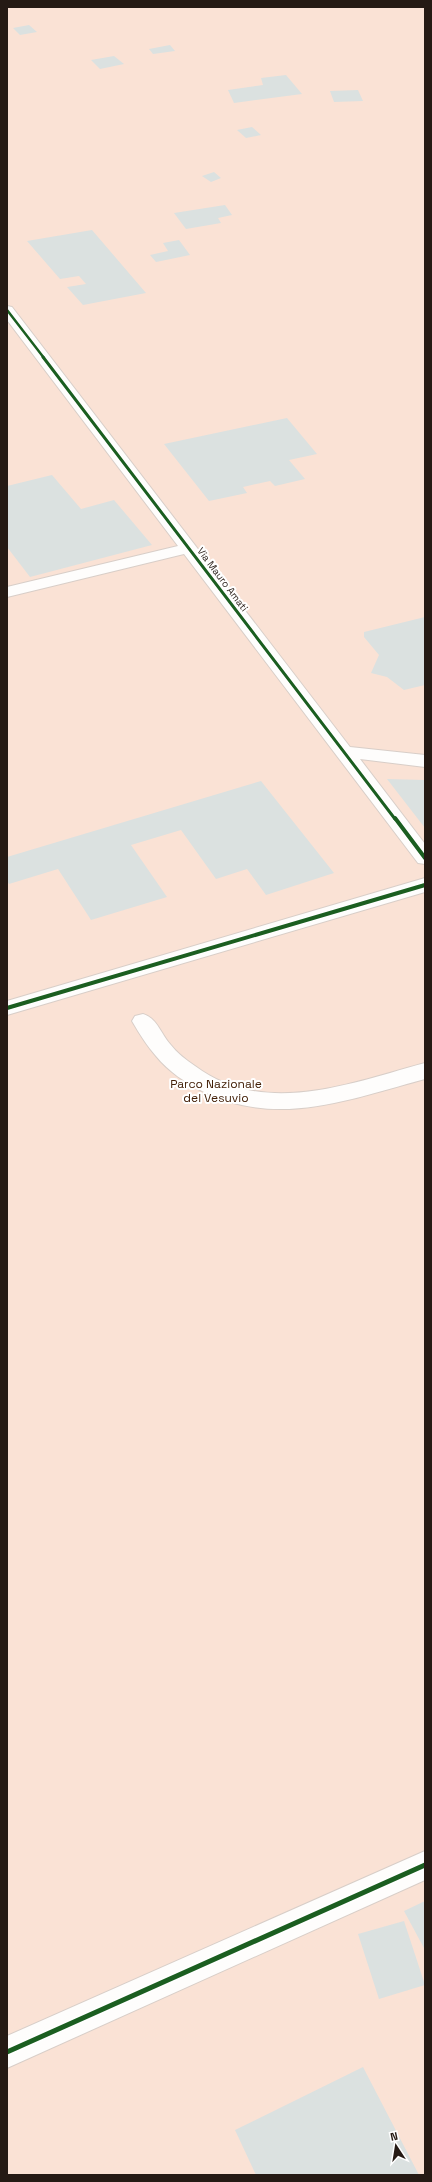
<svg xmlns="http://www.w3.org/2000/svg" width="432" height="2182" viewBox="0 0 432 2182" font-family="'Space Grotesk',sans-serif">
	<rect width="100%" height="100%" fill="#faf2ee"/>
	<path fill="#fae2d5" d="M7 7H425V2175H7Z"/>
	<path fill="#dbe1e0" d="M29 25 37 32 20 35 13 28Z
		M170 45 175 51 153 54 149 49Z
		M114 56 124 64 100 69 91 60Z
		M286 75 302 94 234 103 228 90 263 85 261 78Z
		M358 90 363 101 334 102 330 91Z
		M252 127 261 135 246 138 237 130Z
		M214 172 221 178 211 182 202 176Z
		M225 205 232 215 218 218 221 223 186 229 174 213Z
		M92 230 146 293 83 305 67 287 86 284 79 276 60 279 27 241Z
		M179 240 190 255 156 262 150 255 168 251 163 243Z
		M287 418 317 454 289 460 305 479 275 486 270 481 243 487 247 493 209 501 164 444Z
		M52 475 81 509 114 500 152 545 30 577 7 547V486Z
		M425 617V685L404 690 387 677 371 673 379 655 364 637V632Z
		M387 779 425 780V828Z
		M261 781 334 873 266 895 247 869 216 879 181 830 131 845 167 897 91 920 58 869 9 884 7 881V857Z
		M425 1901V1950L404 1911Z
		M404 1921 425 1985 379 1999 358 1934Z
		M363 2067 419 2175H256L235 2130Z"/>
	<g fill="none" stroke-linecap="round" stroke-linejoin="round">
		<defs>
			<path id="lane" d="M143 1014C157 1018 161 1034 170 1044 177 1053 186 1060 195 1066 264 1118 351 1083 425 1063V1079C350 1099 279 1128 204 1092 186 1083 169 1072 156 1056 147 1046 139 1033 132 1021L135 1016Z"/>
			<path id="street" d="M7 306 12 307 350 747 425 755V767L360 759 425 844V864L418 863 184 554 7 597V587L178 546 7 320Z
				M425 878V892L7 1015V1001Z
				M425 1851V1880L7 2068V2036Z"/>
		</defs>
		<use href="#lane" stroke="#d8cec8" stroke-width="2"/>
		<use href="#street" stroke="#d8cec8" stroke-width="2"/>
		<use href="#lane" fill="#fefdfc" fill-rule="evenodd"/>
		<use href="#street" fill="#fefdfc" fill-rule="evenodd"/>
		<defs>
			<path id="cycleway-far3" d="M7 310 44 358"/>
			<path id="cycleway-far2" d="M43 357 395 819"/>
			<path id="cycleway-far1" d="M395 818 425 858
				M7 1008 425 885"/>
			<path id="cycleway" d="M7 2052 425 1865"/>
		</defs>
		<use href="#cycleway-far3" stroke="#fff" stroke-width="4"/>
		<use href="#cycleway-far2" stroke="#fff" stroke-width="5"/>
		<use href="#cycleway-far1" stroke="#fff" stroke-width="6"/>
		<use href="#cycleway" stroke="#fff" stroke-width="8"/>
		<use href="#cycleway-far3" stroke="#1b5e20" stroke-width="2.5"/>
		<use href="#cycleway-far2" stroke="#1b5e20" stroke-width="3"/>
		<use href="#cycleway-far1" stroke="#1b5e20" stroke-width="4"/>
		<use href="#cycleway" stroke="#1b5e20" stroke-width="5"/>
	</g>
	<g text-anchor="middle" stroke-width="4" stroke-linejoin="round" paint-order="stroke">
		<g font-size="10" fill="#251a14" stroke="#fff">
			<text transform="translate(223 579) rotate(53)" y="4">Via Mauro Amati</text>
		</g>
		<g font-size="12" fill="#432008" stroke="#fff">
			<text x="216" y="1088">Parco Nazionale<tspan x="216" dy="14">del Vesuvio</tspan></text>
		</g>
	</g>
	<rect width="432" height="2182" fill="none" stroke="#251a14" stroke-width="16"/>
	<g transform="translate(396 2146) rotate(348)" stroke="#ffffff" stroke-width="3" paint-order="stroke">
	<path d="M0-3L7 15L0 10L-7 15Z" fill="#251a14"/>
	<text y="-6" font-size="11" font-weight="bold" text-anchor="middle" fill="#251a14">N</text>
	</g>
</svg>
